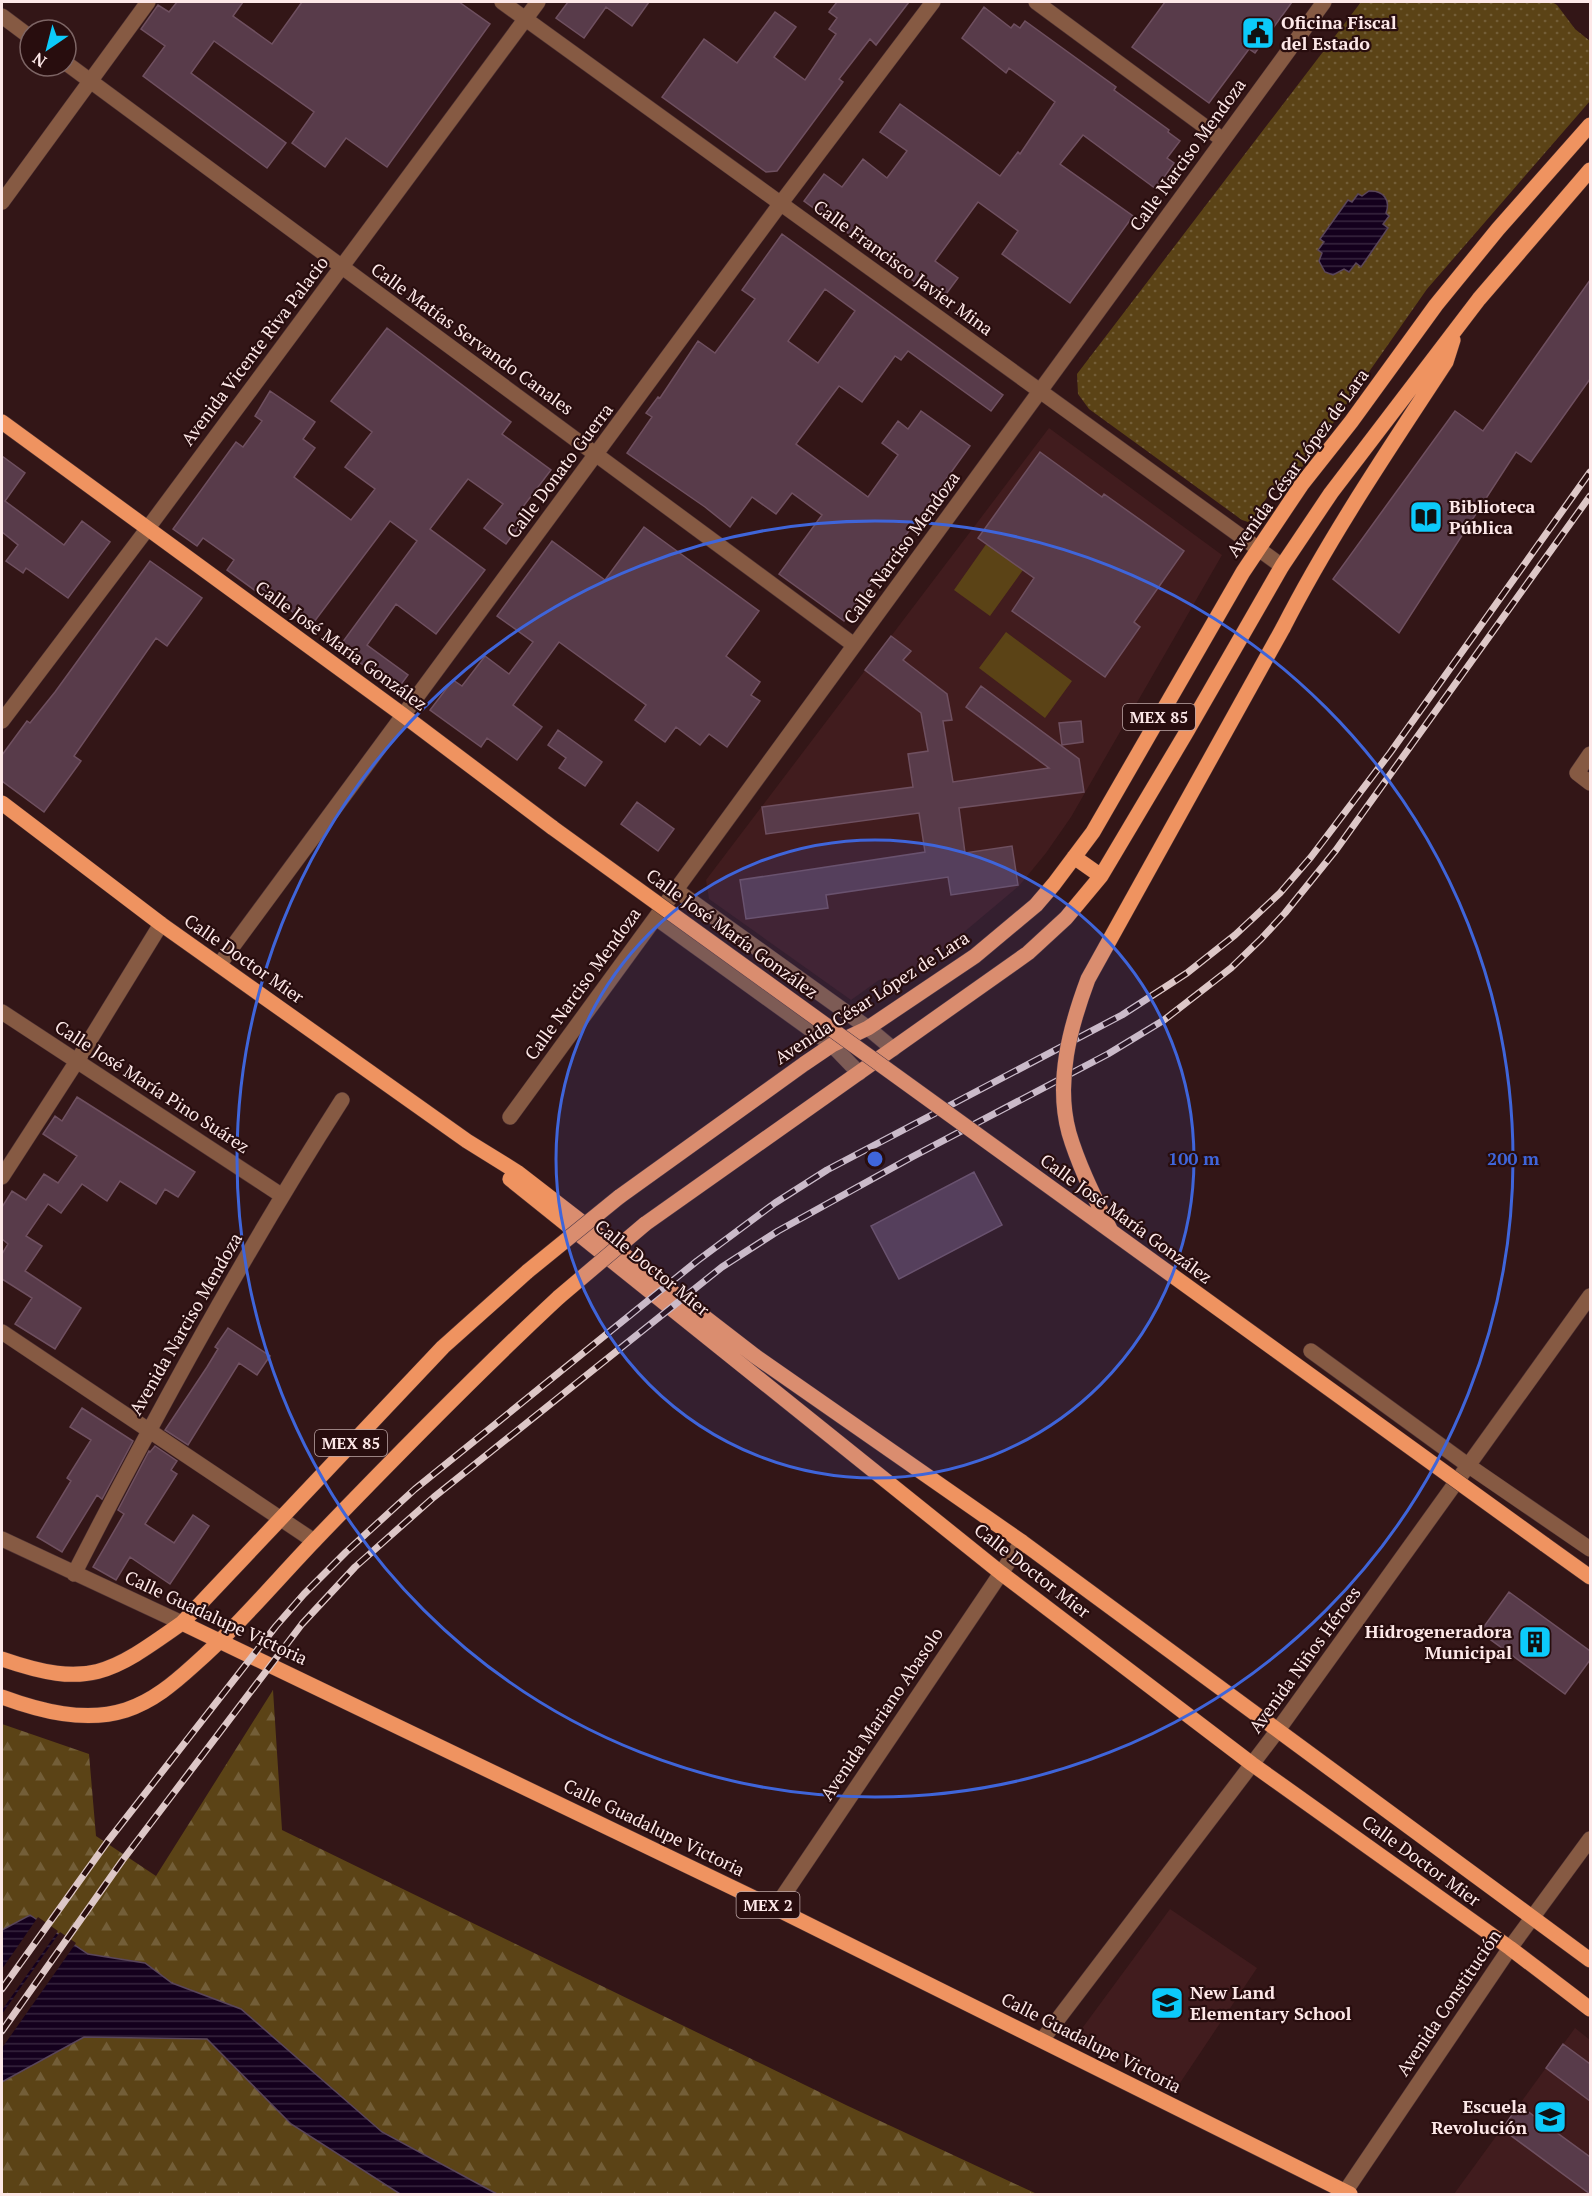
<svg xmlns="http://www.w3.org/2000/svg" width="1592" height="2196" viewBox="0 0 1592 2196" font-family="'PT Serif',serif">
	<defs>
		<pattern id="forest-firs" width="22" height="20" patternUnits="userSpaceOnUse" patternTransform="scale(1.5)"><rect width="22" height="20" fill="#5b4316"/><path d="M5 1l3.5 6h-7zM16 11l3.5 6h-7z" fill="#735e38"/></pattern>
		<pattern id="park-dots" width="8" height="8" patternUnits="userSpaceOnUse" patternTransform="scale(1.5)"><rect width="8" height="8" fill="#5b4316"/><path d="M2 2h.1M6 6h.1" fill="none" stroke="#735e38" stroke-width="1.8" stroke-linecap="round"/></pattern>
		<pattern id="water-rules" width="6" height="5" patternUnits="userSpaceOnUse" patternTransform="scale(1.5)"><rect width="6" height="5" fill="#14001d"/><path d="M0 2.5h6" fill="none" stroke="#37253e"/></pattern>
	</defs>
	<rect width="100%" height="100%" fill="#331617"/>
	<path fill="#411c1e" d="M1049 428 1222 555 1071 817 1046 853 1019 886 951 943 902 976 879 980 851 1000 709 899 706 880Z
		M1170 1909 1257 1968 1176 2089 1075 2038Z
		M1575 2028 1590 2040V2194H1454Z"/>
	<path fill="#5b4316" d="M1001 523 1038 549 990 616 954 590Z
		M1006 632 1072 681 1045 718 979 668Z"/>
	<path fill="url(#forest-firs)" d="M273 1690 282 1830 848 2106 1037 2194H497L382 2132 241 2009 172 1983 145 1963 88 1954 30 1916 2 1930V1724L89 1754 96 1836 156 1876Z
		M84 2037 207 2039 291 2124 400 2194H2V2082Z"/>
	<path fill="url(#park-dots)" d="M1361 2H1552L1557 5 1575 29 1590 41V101L1427 289 1303 466 1276 484 1253 518 1248 522 1242 520 1089 409 1078 394 1077 374Z"/>
	<path fill="url(#water-rules)" stroke="#5a465a" stroke-width="1.5" d="M1369 191C1383 190 1391 200 1386 213L1389 216 1383 224 1388 228 1361 267 1356 263 1349 272 1344 269 1333 275 1325 272 1319 261 1322 253 1318 250 1324 242 1320 239 1348 200 1352 202 1358 194 1362 196Z
		M30 1915 88 1954 145 1963 172 1983 241 2009 382 2132 497 2194H400L291 2124 207 2039 84 2037 2 2082V1930Z"/>
	<path fill="#331617" d="M38 1917 58 1931 2 2010V1969Z
		M60 1932 76 1943 2 2048V2014Z"/>
	<path fill="#583b4a" stroke="#6f5060" stroke-width="1.5" fill-rule="evenodd" d="M177 2H243L233 16 272 44 302 2H459L490 24 387 167 346 138 325 167 292 143 314 112 214 41 191 73 286 143 267 168 143 76 165 46 141 29 158 5 169 12Z
		M568 2H649L632 26 606 7 584 38 556 18Z
		M837 2H909L876 45 870 39 839 79 843 82 777 171 766 172 662 97 704 39 737 63 775 12 796 27 774 57 805 80 836 34 829 29 837 18 829 12Z
		M1165 2H1292L1255 53 1249 49 1209 103 1132 47Z
		M984 7 1011 28 1014 24 1020 28 1025 21 1116 87 1114 90 1169 130 1168 132 1180 141 1167 158 1174 163 1156 189 1083 135 1060 164 1133 216 1070 303 1002 254 1018 231 978 202 935 261 958 278 941 301 804 201 824 174 842 187 863 159 887 178 907 151 880 132 900 104 1000 176 1018 152 1020 154 1055 102 1009 68 1006 73 962 38Z
		M782 234 1003 395 991 411 908 351 901 360 895 356 862 402 839 386 796 444 868 497 898 455 882 443 898 421 908 429 921 411 970 446 844 621 779 574 822 515 792 493 776 514 752 497 730 527 705 507 627 453 652 417 646 413 658 397 660 398 698 341 715 353 755 299 742 290ZM825 289 855 311 818 363 788 341Z
		M1590 280V379L1531 462 1516 452 1399 633 1333 579 1455 411 1483 431Z
		M387 328 511 422 502 434 551 470 519 512 526 517 506 544 484 528 503 504 468 479 430 529 485 570 436 634 396 604 367 645 408 675 397 690 339 647 417 541 390 521 311 626 260 587 257 592 227 570 234 560 203 538 197 546 173 529 236 442 243 447 262 421 255 416 270 391 315 422 303 439 315 448 294 477 351 520 375 489 345 467 372 432 331 401Z
		M1040 452 1102 497 1104 494 1184 551 1134 622 1140 627 1105 677 1012 611 1034 578 978 538Z
		M2 456 25 473 5 501 64 545 82 521 110 542 68 598 26 568 23 573 6 561 18 545 2 532Z
		M644 527 759 611 726 656 760 682 751 695 760 701 727 747 709 734 700 745 676 727 665 742 635 720 646 705 559 642 513 705 542 727 517 760 487 738 481 747 430 710 453 680 462 686 485 656 509 674 533 642 497 616 552 541 605 580Z
		M150 561 202 598 167 646 156 638 74 756 81 761 44 812 2 781V755L27 721 30 723 55 692Z
		M891 636 911 651 903 660 947 694 952 720 943 721 953 782 1049 768 966 707 981 686 1079 759 1084 792 959 808 965 853 1012 846 1018 885 951 895 948 877 826 895 828 908 746 919 740 880 925 852 919 813 766 834 762 807 913 787 908 754 928 751 921 713 865 670Z
		M1081 721 1083 742 1062 745 1059 723Z
		M558 730 602 762 585 786 559 768 566 758 548 745Z
		M637 802 674 829 658 851 621 824Z
		M77 1097 195 1172 178 1197 165 1189 156 1204 120 1181 107 1201 82 1184 61 1213 48 1204 26 1236 42 1246 25 1271 81 1308 55 1349 15 1324 32 1298 2 1279V1254L8 1244 2 1239V1207L12 1191 26 1200 44 1174 58 1183 77 1156 43 1134 55 1116 62 1121Z
		M974 1172 1002 1225 899 1279 871 1226Z
		M228 1328 270 1356 257 1375 239 1363 188 1445 165 1430 207 1367 218 1349 215 1347Z
		M82 1408 133 1441 102 1499 97 1495 62 1552 37 1537 71 1481 67 1478 91 1440 70 1427Z
		M155 1446 177 1461 171 1470 177 1474 145 1524 174 1543 193 1515 209 1526 170 1584 130 1557 116 1580 93 1567 124 1514 118 1510 149 1451 150 1452Z
		M1509 1592 1590 1651V1660L1565 1694 1480 1632Z
		M1563 2044 1590 2064V2101L1546 2068Z
		M1519 2105 1590 2157V2194L1502 2129Z"/>
	<g fill="none" stroke-linecap="round" stroke-linejoin="round">
		<defs>
			<path id="minor" d="M502 2 1282 566
				M1036 2 1223 140
				M2 16 30 37
				M66 63 854 645
				M2 202 148 2
				M2 721 148 528 538 2
				M1590 754 1577 773 1590 783
				M676 890 868 1028 893 1049
				M656 918 832 1045 859 1073
				M219 965 781 203 933 2
				M2 1012 281 1195
				M510 1117 1324 2
				M2 1177 77 1061 161 924
				M2 1332 314 1541
				M1311 1351 1469 1466 1590 1549
				M2 1539 182 1623
				M74 1574C157 1412 244 1253 342 1100
				M775 1908 1022 1542
				M1042 2040 1278 1730 1590 1296
				M1345 2192 1510 1948 1590 1839"/>
			<path id="major" d="M2 422 403 715 553 828
				M1283 628C1330 536 1389 449 1446 362L1453 340
				M2 803 161 924 467 1141 517 1172 755 1356 1022 1542 1590 1960
				M1074 857 1101 876
				M510 1179 1001 1573 1252 1764 1510 1948 1590 2009
				M619 1197 804 1064 832 1045 868 1028 975 956 1036 905 1054 884 1093 832 1243 572 1302 484 1351 422 1436 305 1498 229 1590 125
				M645 1224 1028 953 1066 918 1101 876 1186 733 1282 566 1331 493 1479 299 1590 170
				M1544 1544 1590 1577
				M182 1623 775 1908 1350 2194
				M2 1659C89 1689 110 1674 182 1623L443 1347 528 1271
				M2 1697C40 1711 85 1723 126 1710 153 1701 173 1684 194 1665 237 1627 274 1583 314 1541 394 1458 475 1375 559 1297"/>
		</defs>
		<use href="#minor" stroke="#4f3334" stroke-width="16"/>
		<use href="#major" stroke="#4f3334" stroke-width="16"/>
		<use href="#minor" stroke="#865a43" stroke-width="15"/>
		<use href="#major" stroke="#ef9360" stroke-width="15"/>
		<defs>
			<path id="rail" d="M2 1989 108 1841 276 1626 304 1594 346 1552 415 1489 697 1261 775 1203 827 1170 1122 1015 1187 973 1235 935 1280 893 1311 857 1390 753 1590 472
				M2 2031 122 1861 302 1624 355 1567 434 1497 722 1267 778 1231 912 1157 1108 1054 1164 1020 1231 968 1261 939 1285 913 1336 850 1590 496"/>
		</defs>
		<use href="#rail" stroke="#ddc7c7" stroke-width="7"/>
		<use href="#rail" stroke="#280d0e" stroke-width="4.5" stroke-dasharray="14" stroke-linecap="butt"/>
		<defs>
			<path id="major-bridge" d="M553 828 1544 1544
				M1111 1231C1096 1200 1079 1167 1069 1133 1055 1082 1070 1027 1088 979L1283 628
				M528 1271 619 1197
				M559 1297 645 1224"/>
		</defs>
		<use href="#major-bridge" stroke="#4f3334" stroke-width="16" stroke-linecap="butt"/>
		<use href="#major-bridge" stroke="#ef9360" stroke-width="15"/>
	</g>
	<circle cx="875" cy="1159" r="319" fill="#3f65da" fill-opacity=".12"/>
	<g fill="none" stroke="#3f65da" stroke-width="3">
		<circle cx="875" cy="1159" r="319"/>
		<circle cx="875" cy="1159" r="638"/>
	</g>
	<defs>
		<symbol id="civic-square" viewBox="-11 -11 22 22"><rect x="-9" y="-9" width="18" height="18" rx="4" fill="#0ccafa" stroke="#280d0e"/><path d="M-.6-6.5H3V-4.5H.6V-3L4-1V1h2V6H-6V1h2V-1L-.6-3ZM-1.2 2.5V6h2.4V2.5Z" fill="#111"/></symbol>
		<symbol id="library-square" viewBox="-11 -11 22 22"><rect x="-9" y="-9" width="18" height="18" rx="4" fill="#0ccafa" stroke="#280d0e"/><path d="M-6-4Q-3-5.5-.7-3.5V5Q-3 3-6 4ZM6-4Q3-5.5 .7-3.5V5Q3 3 6 4Z" fill="#111"/></symbol>
		<symbol id="building-square" viewBox="-11 -11 22 22"><rect x="-9" y="-9" width="18" height="18" rx="4" fill="#0ccafa" stroke="#280d0e"/><path d="M-4-6H4V6H1V3H-1V6H-4ZM-2.5-4.3h1.7v1.8h-1.7ZM.8-4.3h1.7v1.8H.8ZM-2.5-1h1.7V.8h-1.7ZM.8-1h1.7V.8H.8Z" fill="#111"/></symbol>
		<symbol id="school-square" viewBox="-11 -11 22 22"><rect x="-9" y="-9" width="18" height="18" rx="4" fill="#0ccafa" stroke="#280d0e"/><path d="M0-5L7-2L0 1L-7-2ZM-4 1L0 2.5L4 1V4Q0 6-4 4Z" fill="#111"/></symbol>
	</defs>
	<g fill-rule="evenodd">
		<use href="#civic-square" x="1239" y="14" width="38" height="38"/>
		<use href="#library-square" x="1407" y="498" width="38" height="38"/>
		<use href="#building-square" x="1516" y="1623" width="38" height="38"/>
		<use href="#school-square" x="1148" y="1984" width="38" height="38"/>
		<use href="#school-square" x="1531" y="2098" width="38" height="38"/>
	</g>
	<g text-anchor="middle" stroke-width="4.5" stroke-linejoin="round" paint-order="stroke">
		<g fill="#280d0e" stroke="#bda6a7" stroke-width="1.5">
			<rect x="1123" y="704" width="72" height="26" rx="4.5"/>
			<rect x="315" y="1430" width="72" height="26" rx="4.5"/>
			<rect x="736.5" y="1892" width="63" height="26" rx="4.5"/>
		</g>
		<g font-size="16" font-weight="bold" fill="#fde8e8">
			<text x="1159" y="723">MEX 85</text>
			<text x="351" y="1449">MEX 85</text>
			<text x="768" y="1911">MEX 2</text>
		</g>
		<g font-size="18" font-weight="bold" fill="#fde8e8" stroke="#280d0e" text-anchor="start">
			<text x="1281" y="29">Oficina Fiscal<tspan x="1281" dy="21">del Estado</tspan></text>
			<text x="1449" y="513">Biblioteca<tspan x="1449" dy="21">Pública</tspan></text>
			<text x="1512" y="1638" text-anchor="end">Hidrogeneradora<tspan x="1512" dy="21">Municipal</tspan></text>
			<text x="1190" y="1999">New Land<tspan x="1190" dy="21">Elementary School</tspan></text>
			<text x="1527" y="2113" text-anchor="end">Escuela<tspan x="1527" dy="21">Revolución</tspan></text>
		</g>
		<g font-size="18" fill="#fde8e8" stroke="#280d0e">
			<text transform="translate(1188 155) rotate(-54)" y="6">Calle Narciso Mendoza</text>
			<text transform="translate(903 268) rotate(36)" y="6">Calle Francisco Javier Mina</text>
			<text transform="translate(472 339) rotate(36)" y="6">Calle Matías Servando Canales</text>
			<text transform="translate(255 351) rotate(-53)" y="6">Avenida Vicente Riva Palacio</text>
			<text transform="translate(1298 463) rotate(-54)" y="6">Avenida César López de Lara</text>
			<text transform="translate(560 471) rotate(-53)" y="6">Calle Donato Guerra</text>
			<text transform="translate(902 548) rotate(-54)" y="6">Calle Narciso Mendoza</text>
			<text transform="translate(341 646) rotate(36)" y="6">Calle José María González</text>
			<text transform="translate(732 934) rotate(36)" y="6">Calle José María González</text>
			<text transform="translate(244 959) rotate(35)" y="6">Calle Doctor Mier</text>
			<text transform="translate(583 984) rotate(-54)" y="6">Calle Narciso Mendoza</text>
			<text transform="translate(872 998) rotate(-33)" y="6">Avenida César López de Lara</text>
			<text transform="translate(152 1087) rotate(33)" y="6">Calle José María Pino Suárez</text>
			<text transform="translate(1126 1219) rotate(36)" y="6">Calle José María González</text>
			<text transform="translate(652 1268) rotate(39)" y="6">Calle Doctor Mier</text>
			<text transform="translate(186 1324) rotate(-60)" y="6">Avenida Narciso Mendoza</text>
			<text transform="translate(1032 1571) rotate(38)" y="6">Calle Doctor Mier</text>
			<text transform="translate(216 1618) rotate(25)" y="6">Calle Guadalupe Victoria</text>
			<text transform="translate(1305 1660) rotate(-54)" y="6">Avenida Niños Héroes</text>
			<text transform="translate(882 1714) rotate(-56)" y="6">Avenida Mariano Abasolo</text>
			<text transform="translate(654 1828) rotate(26)" y="6">Calle Guadalupe Victoria</text>
			<text transform="translate(1421 1861) rotate(36)" y="6">Calle Doctor Mier</text>
			<text transform="translate(1449 2003) rotate(-56)" y="6">Avenida Constitución</text>
			<text transform="translate(1091 2043) rotate(27)" y="6">Calle Guadalupe Victoria</text>
		</g>
	</g>
	<circle cx="875" cy="1159" r="9" fill="#3f65da" stroke="#280d0e" stroke-width="3"/>
	<g font-size="18" text-anchor="middle" font-weight="bold" fill="#3f65da" stroke="#280d0e" stroke-width="4.5" stroke-linejoin="round" paint-order="stroke">
		<text x="1194" y="1165">100 m</text>
		<text x="1513" y="1165">200 m</text>
	</g>
	<rect width="1592" height="2196" fill="none" stroke="#fde8e8" stroke-width="6"/>
	<g transform="translate(48 48) rotate(215)"><circle r="28" fill="#280d0e" stroke="#7d6565" stroke-width="1.5"/>
	<path d="M0-4.5L10 22L0 15L-10 22Z" fill="#0ccafa"/>
	<text y="-9" font-size="16" font-weight="bold" text-anchor="middle" fill="#fde8e8">N</text>
	</g>
</svg>
